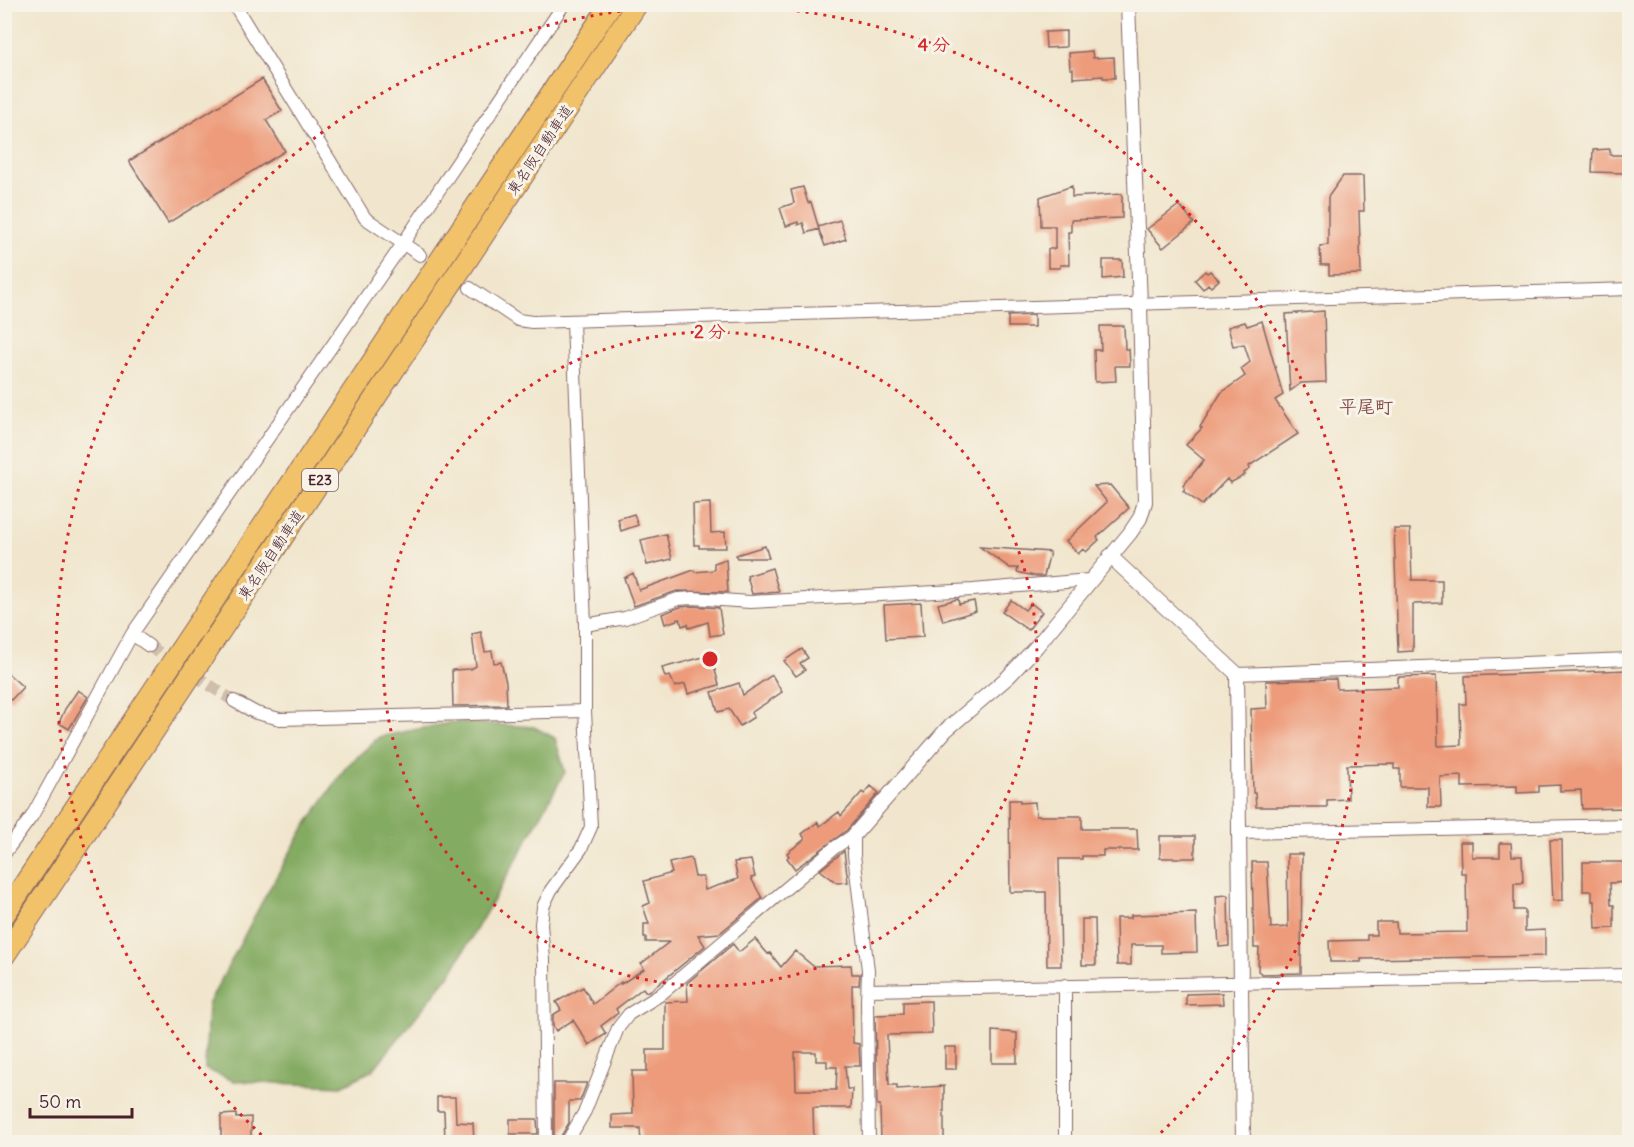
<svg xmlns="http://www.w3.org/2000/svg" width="1634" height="1147" viewBox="0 0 1634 1147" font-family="Delius,'Klee One',sans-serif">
	<rect width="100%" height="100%" fill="#f7f3e8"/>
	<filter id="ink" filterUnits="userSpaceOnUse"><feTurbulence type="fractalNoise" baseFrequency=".0167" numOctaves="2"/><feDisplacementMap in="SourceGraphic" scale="12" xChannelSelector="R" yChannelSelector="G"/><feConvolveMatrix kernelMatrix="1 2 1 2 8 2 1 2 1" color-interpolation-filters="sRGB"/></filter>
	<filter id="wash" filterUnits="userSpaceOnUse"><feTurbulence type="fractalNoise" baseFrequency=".008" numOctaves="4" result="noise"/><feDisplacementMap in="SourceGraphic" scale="24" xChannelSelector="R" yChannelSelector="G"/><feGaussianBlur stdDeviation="1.35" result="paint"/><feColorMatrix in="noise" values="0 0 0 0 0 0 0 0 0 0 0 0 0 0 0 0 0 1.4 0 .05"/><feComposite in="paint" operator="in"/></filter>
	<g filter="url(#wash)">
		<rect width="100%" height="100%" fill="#f1e6cd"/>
		<path fill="#84ab62" stroke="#676546" stroke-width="1.5" d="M453 722 534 727 555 738 565 772 518 857 451 973 373 1070 342 1086 234 1081 205 1069 208 1005 262 902 303 830 346 767 379 737Z"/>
		<g id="blocks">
			<path fill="#ed9b7a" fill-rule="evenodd" d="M1066 31V47L1046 48 1045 32Z
				M1092 51 1093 58 1114 57 1115 78H1103V76L1073 78V69H1070L1069 53Z
				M262 79 282 111 266 120 285 151 168 223 129 161Z
				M1610 149V155H1623L1624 173 1592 172 1593 150Z
				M1343 176H1363L1364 211H1359L1361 274 1329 275V265H1321L1320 246 1328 245V197Z
				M1072 186V197L1122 194V218L1071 220V232H1068L1069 265H1060V268H1048V249H1055V226H1041L1040 197Z
				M803 187 808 203 811 202 819 229 806 233 803 223 798 225V222L786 226 780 208 794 203 791 190Z
				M1179 205 1194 223 1163 248 1147 229Z
				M840 220 846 239 825 246 818 227Z
				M1103 260H1122L1123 277 1103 279Z
				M1205 271 1207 273 1210 271 1219 280 1211 287 1208 284 1203 289 1195 280Z
				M1324 311 1326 382 1301 383 1290 391 1286 314Z
				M1034 315V327H1008V316Z
				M1262 321 1283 395 1275 400 1298 434 1249 466 1250 469 1244 473 1245 475 1230 483 1227 479 1202 505 1183 491 1185 488 1183 486 1204 460 1186 445 1202 428 1200 427 1221 393 1245 376 1241 369 1250 362 1244 344 1233 346 1228 327 1245 322 1247 326Z
				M1100 326H1124L1125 349H1129L1130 366H1115L1116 381 1095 382 1094 350H1101Z
				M1110 485 1129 508 1097 537 1099 540 1086 552 1083 549 1078 554 1066 541 1107 502 1094 486Z
				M710 503 711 533 725 532 726 548H699V545H694L693 504Z
				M634 514 638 525 621 531 618 519Z
				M1394 529H1410L1412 580H1442V603L1413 604V651L1398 652Z
				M666 534 672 559 647 565 641 540Z
				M765 546 769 558H737L736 555Z
				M980 547 1050 552 1044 576H1034L1017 572 1018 568H1010Z
				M726 559 728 592 677 591 634 606 624 578 633 573 639 590 694 570 695 572 714 570V563Z
				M772 568 779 592 752 594 747 576Z
				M958 599 959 604 974 601 976 611 943 621 938 604Z
				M1011 600 1025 610 1031 603 1042 612 1028 630 1002 612Z
				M921 603 923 637 886 639 884 605Z
				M693 606 719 608 723 634 710 636 708 622 689 628 688 624 682 626 680 619 665 624 662 614 680 607Z
				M481 632 485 652 492 651 494 663 501 662 506 682 507 705 453 706 452 670 471 669 476 666 472 634Z
				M802 649 808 658 800 663 805 670 796 676 784 661Z
				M711 655 719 685 688 694 685 684 675 687 670 676 665 677 662 668Z
				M4 670 23 687 11 700 4 695Z
				M1629 670V808L1582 809 1581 790 1560 791V785L1539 786V792L1517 793V786L1462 787V776L1440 777 1441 807H1428V787H1400V769H1394V764L1347 765 1348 799 1327 800V807H1256L1255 793H1253L1251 709 1267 708 1266 681 1336 679 1337 689 1398 687V677L1436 676 1438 746 1461 745 1460 704H1466L1465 676Z
				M772 675 782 692 751 713 754 717 740 726 729 709 718 712 712 692 739 683 743 695Z
				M78 690 88 697 69 729 59 723 65 709Z
				M871 786 879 793 847 830 795 869 787 858 789 856 787 853 805 839 802 834 818 822 820 826 839 812 841 816 862 792 864 794Z
				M1009 800H1020V803L1035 802 1036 816H1082V829H1137L1138 850H1103V856H1082V859H1059L1061 966H1047L1046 892H1010Z
				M1160 836H1195V858H1160Z
				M1550 840H1562L1563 900 1553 901Z
				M1460 842H1472V857H1500V843H1511L1512 856H1522L1523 883H1514V910H1525V931L1545 930V956L1361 959V962H1330L1329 941 1367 940V935H1376V922H1396L1397 933 1467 932 1466 873H1461Z
				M844 851 848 882 837 883 820 870Z
				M1287 854H1302L1301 973 1262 974 1258 971 1259 948H1254L1252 862H1267L1271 928 1288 927Z
				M691 858 695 877H703L705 890 738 879 734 862 751 860 755 877 751 878 762 898 720 933 698 935 705 946 651 990 646 992 643 988 616 1009 618 1013 601 1026 606 1034 589 1045 573 1020 556 1031 553 1026V1015L561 1010 556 1002 583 987 593 1004 621 982V984L644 969 641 964 669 942H646V937H644V924H649L643 906 650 903 644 881 672 873 669 863Z
				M1583 862H1629V882L1610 883 1611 905H1614V928L1596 929 1595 901H1592V891H1583Z
				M1228 895 1229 946 1219 947 1216 896Z
				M1196 913 1197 952 1161 953V945H1131V965H1117L1116 918H1131V915Z
				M1082 919H1095L1096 965H1082Z
				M755 939 768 954 770 953 781 967 795 951 813 966 851 965 852 974H860L859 985H852L853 1043 859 1044 860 1066H845L847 1089H852L851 1108H813L814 1143H641L640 1128H612V1115L633 1114 632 1071H647V1050H665V1002L688 1001 687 983 733 944 739 952ZM795 1052H816V1061H827V1067H837L836 1090H796Z
				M1222 993 1223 1004 1186 1005V994Z
				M931 1001 932 1034 887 1035 889 1085H897V1089L944 1086V1143H881L880 1105H877L875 1015 903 1014V1002Z
				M992 1031 1017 1033V1063H992Z
				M945 1047H956V1069H945Z
				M554 1083H587L580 1101H569V1123L560 1138H554Z
				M437 1097H455L456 1122 473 1123 474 1143H445L444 1111H437Z
				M236 1114V1118L251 1117V1143H225V1138H221V1115Z
				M510 1119H537L538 1134H510Z"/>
		</g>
	</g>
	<g filter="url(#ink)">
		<use href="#blocks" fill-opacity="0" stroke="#846564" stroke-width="1.5"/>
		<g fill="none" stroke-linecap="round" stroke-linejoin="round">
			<path stroke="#d0bead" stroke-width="12" stroke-dasharray="12 6" stroke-linecap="butt" d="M149 646 234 701"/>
			<defs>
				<path id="minor" d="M234 4 365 218 420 255
					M470 288 518 320 532 322 1630 289
					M585 625 625 618 678 599 693 598 750 602 973 590 1089 580
					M132 634 149 646
					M1237 674 1630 659
					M234 701 256 713 280 719 585 711
					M1239 833 1630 825
					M854 835V855L868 970 867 1002 869 1142
					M4 854 32 816 132 634 402 245 564 4
					M868 990 1630 975
					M546 1142 544 960 541 924 543 907 551 890 581 849 591 827 585 711V625L573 322
					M567 1142 585 1111 618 1028 629 1014 660 995 834 848 854 835
					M1065 1142V985"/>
				<path id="tertiary" d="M1110 556 1237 674 1243 1142
					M854 835 946 730 1008 677 1036 647 1130 533 1140 518 1145 502 1140 304 1128 4"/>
				<path id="motorway" d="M4 915 611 4
					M4 956 637 4"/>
			</defs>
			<use href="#minor" stroke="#846564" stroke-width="14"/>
			<use href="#tertiary" stroke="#846564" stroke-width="16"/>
			<use href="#motorway" stroke="#846564" stroke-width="23"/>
			<use href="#minor" stroke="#fff" stroke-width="12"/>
			<use href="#tertiary" stroke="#fff" stroke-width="14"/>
			<use href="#motorway" stroke="#f2c26a" stroke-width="21"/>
		</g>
	</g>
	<g fill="none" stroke="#d62828" stroke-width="3" stroke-dasharray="3 6">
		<circle cx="710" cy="659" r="327"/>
		<path d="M268 1141A654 654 0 1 1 1152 1141"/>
	</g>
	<g text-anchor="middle" stroke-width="6" stroke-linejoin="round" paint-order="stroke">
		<rect fill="#f7f3e8" stroke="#7e5f64" stroke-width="1.5" x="302" y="469" width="36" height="22" rx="4.5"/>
		<g font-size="14" font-weight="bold" fill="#4a1f2b">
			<text x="320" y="485">E23</text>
		</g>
		<g font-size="15" fill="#4a1f2b" stroke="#f7f3e8">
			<text transform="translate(540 150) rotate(-56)" y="5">東名阪自動車道</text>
			<text transform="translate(271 555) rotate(-56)" y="5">東名阪自動車道</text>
		</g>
		<g font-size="18" font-weight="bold" fill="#834a47" stroke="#f7f3e8">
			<text x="1366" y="413">平尾町</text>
		</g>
	</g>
	<circle cx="710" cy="659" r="9" fill="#d62828" stroke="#f7f3e8" stroke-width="3"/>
	<g font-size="18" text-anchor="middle" font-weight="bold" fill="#d62828" stroke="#f7f3e8" stroke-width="6" stroke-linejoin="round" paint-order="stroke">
		<text x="934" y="51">4 分</text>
		<text x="710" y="338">2 分</text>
	</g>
	<rect width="1634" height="1147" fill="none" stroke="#f7f3e8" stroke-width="24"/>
	<path d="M30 1108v9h102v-9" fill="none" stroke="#4a1f2b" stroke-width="3"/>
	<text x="39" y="1108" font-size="18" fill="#4a1f2b" stroke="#f7f3e8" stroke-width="4.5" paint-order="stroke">50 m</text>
</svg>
